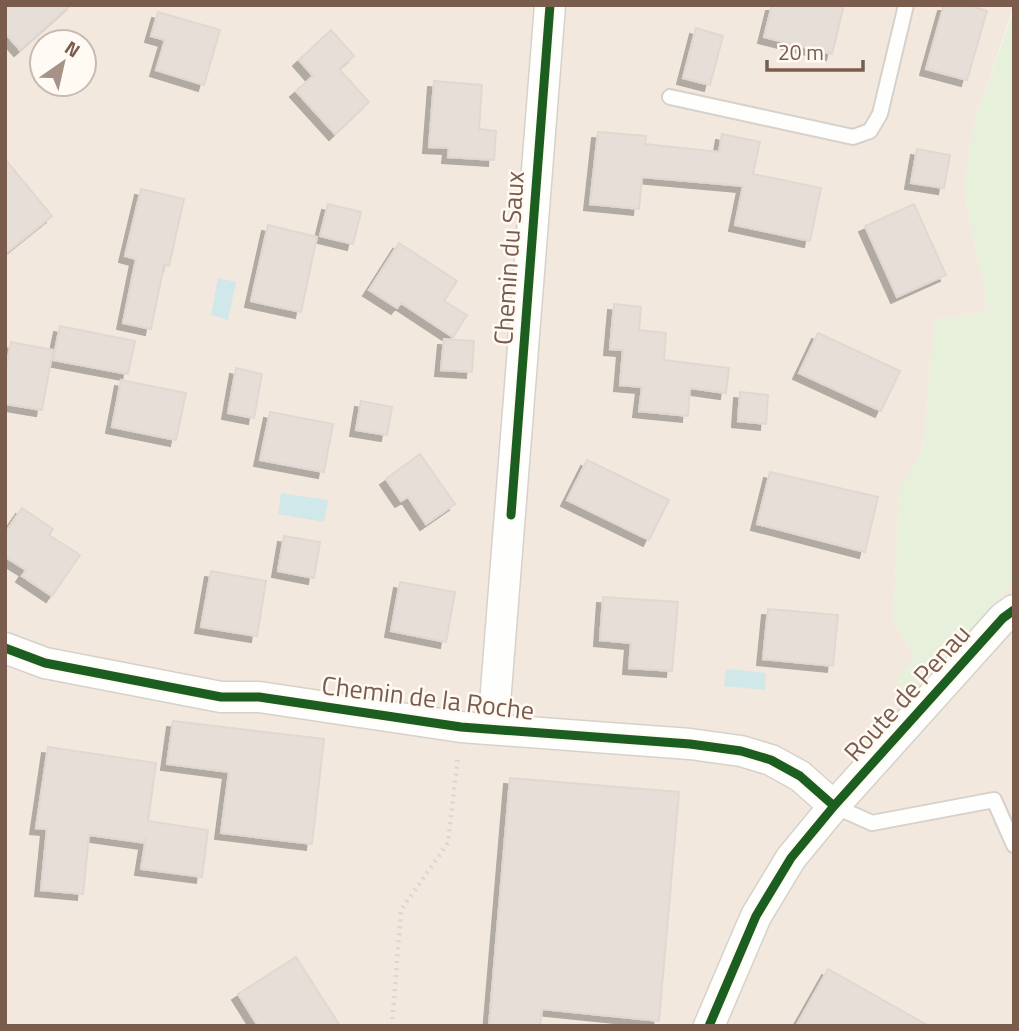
<svg xmlns="http://www.w3.org/2000/svg" width="1019" height="1031" viewBox="0 0 1019 1031" font-family="'Titillium Web',sans-serif">
	<defs>
		<filter id="shadow"><feDropShadow dx="-6" dy="6" stdDeviation="0" flood-color="#0004"/></filter>
	</defs>
	<rect width="100%" height="100%" fill="#f9f5f0"/>
	<path fill="#f2e8de" fill-rule="evenodd" d="M5 5H1014L974 125 964 190 989 311 935 320 923 451 900 488 893 620 915 657 905 701 1014 582V1026H5ZM42 42H84V84H42Z"/>
	<path fill="#e7f0db" d="M1014 8V582L905 701 896 678 915 656 893 620 900 488 923 451 935 320 989 311 964 190 974 125Z"/>
	<path fill="#d0e8ea" d="M218 278 236 282 228 320 211 315Z
		M281 493 328 500 324 522 278 514Z
		M726 669 766 673 765 690 724 686Z"/>
	<path fill="#e6ded7" stroke="#e2d8d2" stroke-width="2" filter="url(#shadow)" d="M5 5H71L20 50 5 33Z
		M772 5H844L832 54 764 37Z
		M944 5H968L987 11 967 80 926 69Z
		M158 12 220 30 204 85 156 70 165 40 151 36Z
		M696 28 723 36 710 85 683 78Z
		M331 30 354 56 339 69 369 102 335 134 296 91 313 76 299 60Z
		M434 81 482 85 479 129 496 131 494 160 448 157 449 148 429 147Z
		M598 132 646 136 645 144 719 152 722 134 760 142 753 174 821 188 810 241 735 225 743 186 642 177 639 209 590 204Z
		M917 149 950 155 944 188 911 183Z
		M5 159 52 216 5 254Z
		M141 189 184 199 169 266 164 265 151 329 123 323 136 259 125 256Z
		M328 204 361 212 353 244 320 236Z
		M914 204 946 275 897 297 865 226Z
		M268 225 317 237 301 312 251 301Z
		M399 243 457 281 444 301 467 315 453 337 401 303 397 308 369 290Z
		M614 304 641 307 639 330 666 333 664 360 729 368 726 393 690 388 688 416 639 411 642 387 620 385 623 350 610 349Z
		M60 326 135 341 128 374 53 360Z
		M818 333 900 371 881 411 799 373Z
		M444 339 474 341 472 372 441 370Z
		M11 342 53 350 42 410 5 404V374Z
		M236 368 262 374 254 418 228 413Z
		M121 380 186 393 176 440 112 427Z
		M740 392 768 395 766 424 738 421Z
		M361 401 392 407 387 435 356 430Z
		M270 412 333 424 324 472 260 460Z
		M420 454 455 504 426 524 408 497 401 501 386 479Z
		M587 460 669 500 649 540 567 500Z
		M770 472 878 497 865 552 757 524Z
		M22 508 53 529 49 535 80 555 52 596 22 576 26 570 5 557V533Z
		M284 536 320 542 314 578 278 571Z
		M211 571 266 581 257 636 201 627Z
		M400 582 455 592 446 642 391 631Z
		M603 597 678 602 672 671 629 668 631 643 600 640Z
		M768 609 838 615 833 666 763 659Z
		M173 721 324 739 312 844 221 833 229 772 167 764Z
		M48 747 156 763 148 821 208 830 202 877 141 869 146 838 145 843 89 835 83 894 41 890 47 829 36 828Z
		M510 778 679 792 659 1021 542 1009 540 1026H489Z
		M296 957 340 1026H258L238 994Z
		M828 969 929 1026H796Z"/>
	<g fill="none" stroke-linecap="round" stroke-linejoin="round">
		<defs>
			<path id="service" d="M670 97 853 137 870 131 880 114 906 5
				M834 806 872 823 994 800 1014 845"/>
			<path id="minor" d="M5 648 45 663 221 697H259L461 727 690 744 741 751 771 760 800 776 834 806
				M493 729 550 5
				M709 1026 756 916 791 858 834 806 1003 618 1014 610"/>
		</defs>
		<use href="#service" stroke="#d7d1cb" stroke-width="18"/>
		<use href="#minor" stroke="#d7d1cb" stroke-width="33"/>
		<path stroke="#dcd5d0" stroke-width="4.5" stroke-dasharray="2 5" stroke-linecap="butt" d="M392 1026 401 910 448 843 458 755"/>
		<use href="#service" stroke="#fefefd" stroke-width="14"/>
		<use href="#minor" stroke="#fefefd" stroke-width="30"/>
		<defs>
			<path id="cycleway" d="M511 515 550 5
				M5 648 45 663 221 697H259L461 727 690 744 741 751 771 760 800 776 834 806
				M709 1026 756 916 791 858 834 806 1003 618 1014 610"/>
		</defs>
		<use href="#cycleway" stroke="#fffaf3" stroke-width="13"/>
		<use href="#cycleway" stroke="#1b5e20" stroke-width="9"/>
	</g>
	<g text-anchor="middle" stroke-width="5" stroke-linejoin="round" paint-order="stroke">
		<g font-size="26" fill="#7a5c4d" stroke="#fffaf3">
			<text transform="translate(509 258) rotate(-86)" y="9">Chemin du Saux</text>
			<text transform="translate(907 693) rotate(-48)" y="9">Route de Penau</text>
			<text transform="translate(428 698) rotate(7)" y="9">Chemin de la Roche</text>
		</g>
	</g>
	<rect width="1019" height="1031" fill="none" stroke="#7a5c4d" stroke-width="14"/>
	<g transform="translate(63 63) rotate(34)"><circle r="33" fill="#fffaf3" stroke="#cabbb1" stroke-width="2"/>
	<path d="M0-5L12 26L0 18L-12 26Z" fill="#a69286"/>
	<text y="-10" font-size="19" font-weight="bold" text-anchor="middle" fill="#7a5c4d">N</text>
	</g>
	<path d="M767 60v10h96v-10" fill="none" stroke="#7a5c4d" stroke-width="3.5"/>
	<text x="778" y="60" font-size="21" fill="#7a5c4d" stroke="#fffaf3" stroke-width="5" paint-order="stroke">20 m</text>
</svg>
